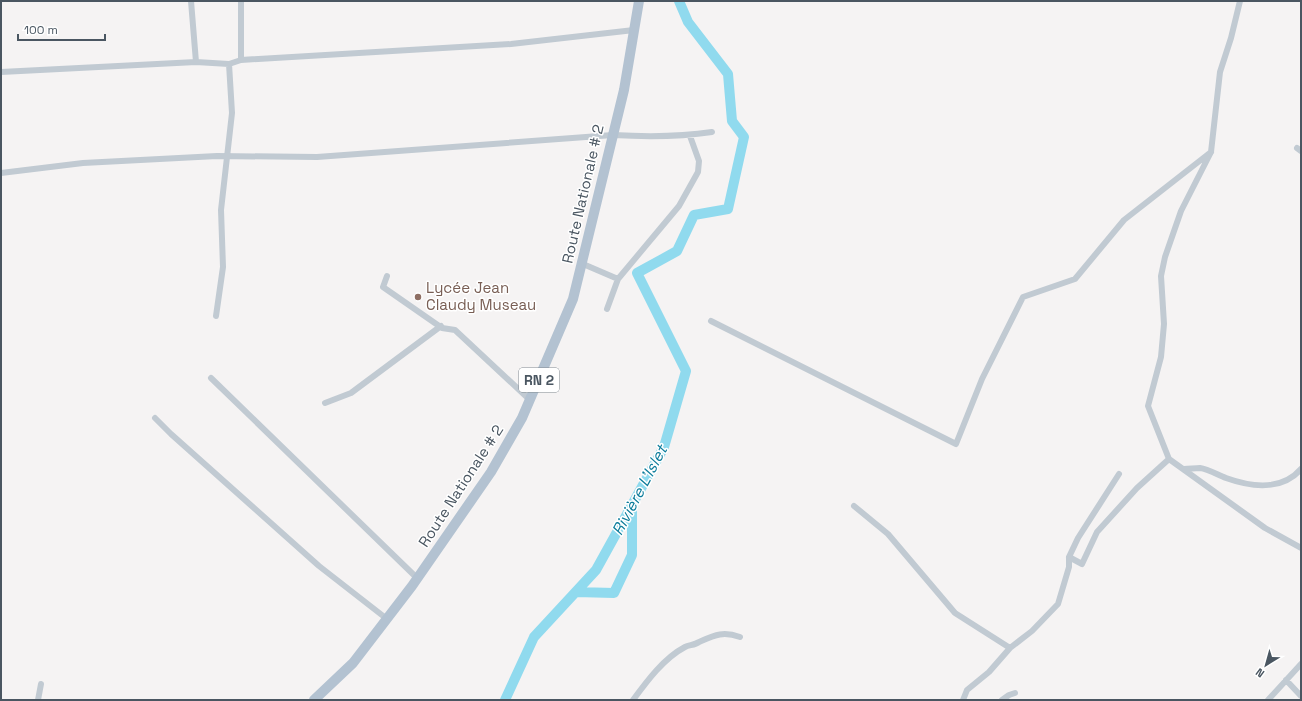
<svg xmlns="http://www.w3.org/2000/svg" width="1302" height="701" viewBox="0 0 1302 701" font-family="'Space Grotesk',sans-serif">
	<rect width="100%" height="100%" fill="#f5f3f3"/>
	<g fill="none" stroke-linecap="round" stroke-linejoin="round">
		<path stroke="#90daee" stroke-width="10" d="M576 592 614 593 632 555V506
			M505 700 534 637 596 570 664 447 686 371 637 273 677 251 694 215 728 209 744 137 732 121 728 74 688 22 679 1"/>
		<path stroke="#c1cad2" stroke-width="6" d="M191 1 196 62
			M241 1V60
			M1240 1 1231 38 1220 72 1211 152 1181 211 1165 257 1161 276 1164 324 1161 357 1148 406 1169 459 1265 528 1301 548
			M1 72 196 62 229 64 241 60 511 44 634 30
			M1297 148 1301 151
			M1 173 83 163 217 156 317 157 613 135C647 137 679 137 712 132
			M583 264 618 279
			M387 276 383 287 442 328 455 330 530 400
			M607 309 618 279 679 206 698 172 699 161 690 136
			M216 316 223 267 221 210 232 113 229 64
			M711 321 956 444 982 379 1023 297 1075 279 1124 220 1211 152
			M211 378 417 578
			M325 403 351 393 441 326
			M155 418 171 434 319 566 387 619
			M1184 469C1189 469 1195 468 1200 468 1208 469 1218 475 1226 478 1251 487 1282 491 1301 469
			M854 506 888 534 955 613 1010 648
			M1069 557 1082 564 1097 532 1137 488 1169 459
			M1286 680 1301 696
			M38 700 41 684
			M633 700C647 681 664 658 685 647 689 645 695 645 699 642 715 635 723 631 740 637
			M963 700 967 690 989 672 1010 648 1032 631 1058 604 1069 567V557L1078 538 1119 474
			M1002 700 1009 695 1015 693
			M1268 700 1301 664"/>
		<path stroke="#b3c2d1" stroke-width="10" d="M314 700 353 663 412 586 491 472 522 418 573 299 624 90 639 1"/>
	</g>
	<circle fill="#8d6e63" stroke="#fff" stroke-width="1.5" cx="418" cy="297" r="4"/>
	<g text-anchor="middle" stroke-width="3" stroke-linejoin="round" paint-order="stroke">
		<rect fill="#fff" stroke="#808990" stroke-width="1" x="519" y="368" width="40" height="24" rx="3"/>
		<g font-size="14" font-weight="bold" fill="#4a5661">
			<text x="539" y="385">RN 2</text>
		</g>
		<g font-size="15" fill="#4a5661" stroke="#fff">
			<text transform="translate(583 194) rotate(-77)" y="5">Route Nationale # 2</text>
			<text transform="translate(461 486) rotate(-57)" y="5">Route Nationale # 2</text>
		</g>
		<g font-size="15" fill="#785e54" stroke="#fff" text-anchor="start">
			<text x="426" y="293">Lycée Jean<tspan x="426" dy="17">Claudy Museau</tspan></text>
		</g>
		<g font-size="16" font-style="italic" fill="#0c7c9b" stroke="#fff">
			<text transform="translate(639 490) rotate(-62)" y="6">Rivière L'Islet</text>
		</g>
	</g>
	<rect width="1302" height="701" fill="none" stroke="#4a5661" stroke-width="4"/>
	<g transform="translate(1266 665) rotate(217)" stroke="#ffffff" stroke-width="3" paint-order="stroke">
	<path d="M0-3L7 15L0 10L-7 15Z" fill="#4a5661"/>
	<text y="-6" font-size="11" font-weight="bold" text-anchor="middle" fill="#4a5661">N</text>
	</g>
	<path d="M18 34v6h87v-6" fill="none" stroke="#4a5661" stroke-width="2"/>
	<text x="24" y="34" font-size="12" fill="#4a5661" stroke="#ffffff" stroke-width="3" paint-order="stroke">100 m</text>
</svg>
